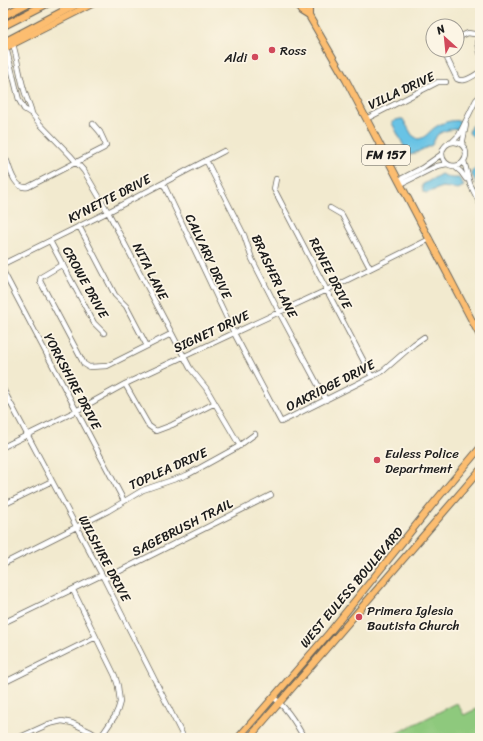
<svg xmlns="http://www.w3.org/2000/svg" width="483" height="741" viewBox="0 0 483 741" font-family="Sriracha,sans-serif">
	<rect width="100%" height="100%" fill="#fcf5e5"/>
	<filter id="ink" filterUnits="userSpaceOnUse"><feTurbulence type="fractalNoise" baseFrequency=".025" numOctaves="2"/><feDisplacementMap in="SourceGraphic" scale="8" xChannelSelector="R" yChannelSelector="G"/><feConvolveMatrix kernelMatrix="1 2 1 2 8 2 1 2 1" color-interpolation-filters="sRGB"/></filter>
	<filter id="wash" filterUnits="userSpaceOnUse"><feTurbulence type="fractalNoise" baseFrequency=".012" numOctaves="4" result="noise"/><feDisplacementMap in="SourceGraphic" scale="16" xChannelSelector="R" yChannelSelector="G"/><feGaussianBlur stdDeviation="0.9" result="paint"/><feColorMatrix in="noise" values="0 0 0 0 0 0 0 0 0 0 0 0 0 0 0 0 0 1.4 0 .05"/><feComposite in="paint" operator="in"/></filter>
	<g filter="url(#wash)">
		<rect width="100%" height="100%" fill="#f2eacf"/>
		<path fill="#8ec97d" stroke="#55724c" d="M457 703 464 715 480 707V738H387Z"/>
		<path fill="#67c3e5" stroke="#427080" d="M480 115V154C479 144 477 139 469 133L471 126 475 125Z
			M400 119H403L412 135 418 139C425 138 428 133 434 128 441 123 452 119 461 121L458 129 448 130 442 132 437 135 432 145 411 155 408 154 392 123 396 120Z
			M480 155V189L479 188 471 173 476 167Z
			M441 174 451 178H459L464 186 458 189 442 187 427 193 423 192 422 185Z"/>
	</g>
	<g filter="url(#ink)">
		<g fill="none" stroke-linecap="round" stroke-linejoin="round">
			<defs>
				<path id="minor" d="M480 36 478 42 480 53
					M457 38 468 33 480 35
					M13 44C18 61 20 79 26 96 28 102 31 107 32 114
					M6 47 19 100 24 109 32 114 39 123 70 155 84 171 108 212 190 368 206 388 240 446
					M443 50 457 79C465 83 473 76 480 72
					M366 119 438 82H446
					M452 142 459 135 476 100 480 96
					M442 154a12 12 0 1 1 24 0a12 12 0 1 1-24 0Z
					M462 145 466 125
					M206 160 244 235 252 259 279 312 326 400
					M7 161C10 170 15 190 28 187L104 148 106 145 100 132 93 124
					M464 161 470 184 480 204
					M454 166 461 172 466 179
					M276 179 274 189 372 377
					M399 180 422 168 442 154
					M163 183 234 333 281 422 383 371 414 344 424 337
					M401 184 437 166 447 164
					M330 208 342 215 370 268
					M79 226 115 295 126 306 147 346
					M50 241 94 323 104 333
					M3 264 108 212 224 151
					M63 264 41 277 40 281 84 364 89 367 107 366 171 334
					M3 271 124 501
					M125 384 149 426 156 431 172 425 215 403
					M3 389 102 575 184 738
					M3 447 76 411 125 384 234 333 327 290 430 239
					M3 505 52 481
					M3 564 108 511 143 490 187 475 236 448 255 434
					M104 579 271 495
					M3 623 102 575
					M3 683 96 637
					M273 697C286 707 296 723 304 738
					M18 738 49 724 62 721 72 723 91 732 100 738 115 716 118 709 120 702 118 686 115 676 73 590"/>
				<path id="major" d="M296 3 301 11 309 16 346 80 480 336
					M307 3 309 6V16
					M3 49 94 3
					M238 738 329 633 437 499 480 448
					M249 738 480 470"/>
				<path id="highway" d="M3 16 28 3
					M3 26 48 3
					M3 43 79 3"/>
			</defs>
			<use href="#minor" stroke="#67645b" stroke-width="6"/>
			<use href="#major" stroke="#67645b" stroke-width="8"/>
			<use href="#highway" stroke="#67645b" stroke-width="9"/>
			<use href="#minor" stroke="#fff" stroke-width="4.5"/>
			<use href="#major" stroke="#fcbd6f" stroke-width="6"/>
			<use href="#highway" stroke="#fcbd6f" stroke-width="7"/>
		</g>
	</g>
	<g fill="#d1495b" stroke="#fcf5e5" stroke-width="1.5">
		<circle cx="272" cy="50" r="4"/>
		<circle cx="255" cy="57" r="4"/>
		<circle cx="377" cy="460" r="4"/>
		<circle cx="359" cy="617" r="4"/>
	</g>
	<g text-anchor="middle" stroke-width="3.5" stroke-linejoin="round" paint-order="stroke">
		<rect fill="#fcf5e5" stroke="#5f5d58" stroke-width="1" x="362" y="145" width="48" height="20" rx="3"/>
		<g font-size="12" font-weight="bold" fill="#1c1c1c">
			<text x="386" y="159">FM 157</text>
		</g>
		<g font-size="13" fill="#1c1c1c" stroke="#fcf5e5" text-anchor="start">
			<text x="280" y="55">Ross</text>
			<text x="247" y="62" text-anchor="end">Aldi</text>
			<text x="385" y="458">Euless Police<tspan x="385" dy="15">Department</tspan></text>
			<text x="367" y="615">Primera Iglesia<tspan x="367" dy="15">Bautista Church</tspan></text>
		</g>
		<g font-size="13" fill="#1c1c1c" stroke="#fcf5e5">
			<text transform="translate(401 90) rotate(-25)" y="5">VILLA DRIVE</text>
			<text transform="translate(109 198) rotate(-27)" y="5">KYNETTE DRIVE</text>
			<text transform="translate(209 256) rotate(65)" y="5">CALVARY DRIVE</text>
			<text transform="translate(151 271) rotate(63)" y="5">NITA LANE</text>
			<text transform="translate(331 273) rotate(63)" y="5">RENEE DRIVE</text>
			<text transform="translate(275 276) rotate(65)" y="5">BRASHER LANE</text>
			<text transform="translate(86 282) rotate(61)" y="5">CROWE DRIVE</text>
			<text transform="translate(211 331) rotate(-25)" y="5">SIGNET DRIVE</text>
			<text transform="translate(73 381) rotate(62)" y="5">YORKSHIRE DRIVE</text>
			<text transform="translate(330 385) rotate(-27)" y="5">OAKRIDGE DRIVE</text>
			<text transform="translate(168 468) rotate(-24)" y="5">TOPLEA DRIVE</text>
			<text transform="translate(182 527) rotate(-27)" y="5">SAGEBRUSH TRAIL</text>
			<text transform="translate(105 558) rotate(62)" y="5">WILSHIRE DRIVE</text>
			<text transform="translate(351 587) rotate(-50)" y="5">WEST EULESS BOULEVARD</text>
		</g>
	</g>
	<rect width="483" height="741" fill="none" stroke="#fcf5e5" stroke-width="16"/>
	<g transform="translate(445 38) rotate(333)"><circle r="19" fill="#fcf5e5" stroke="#a29e95"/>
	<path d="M0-3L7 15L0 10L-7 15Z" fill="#d1495b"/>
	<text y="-6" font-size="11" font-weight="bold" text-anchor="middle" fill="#1c1c1c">N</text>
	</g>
</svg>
